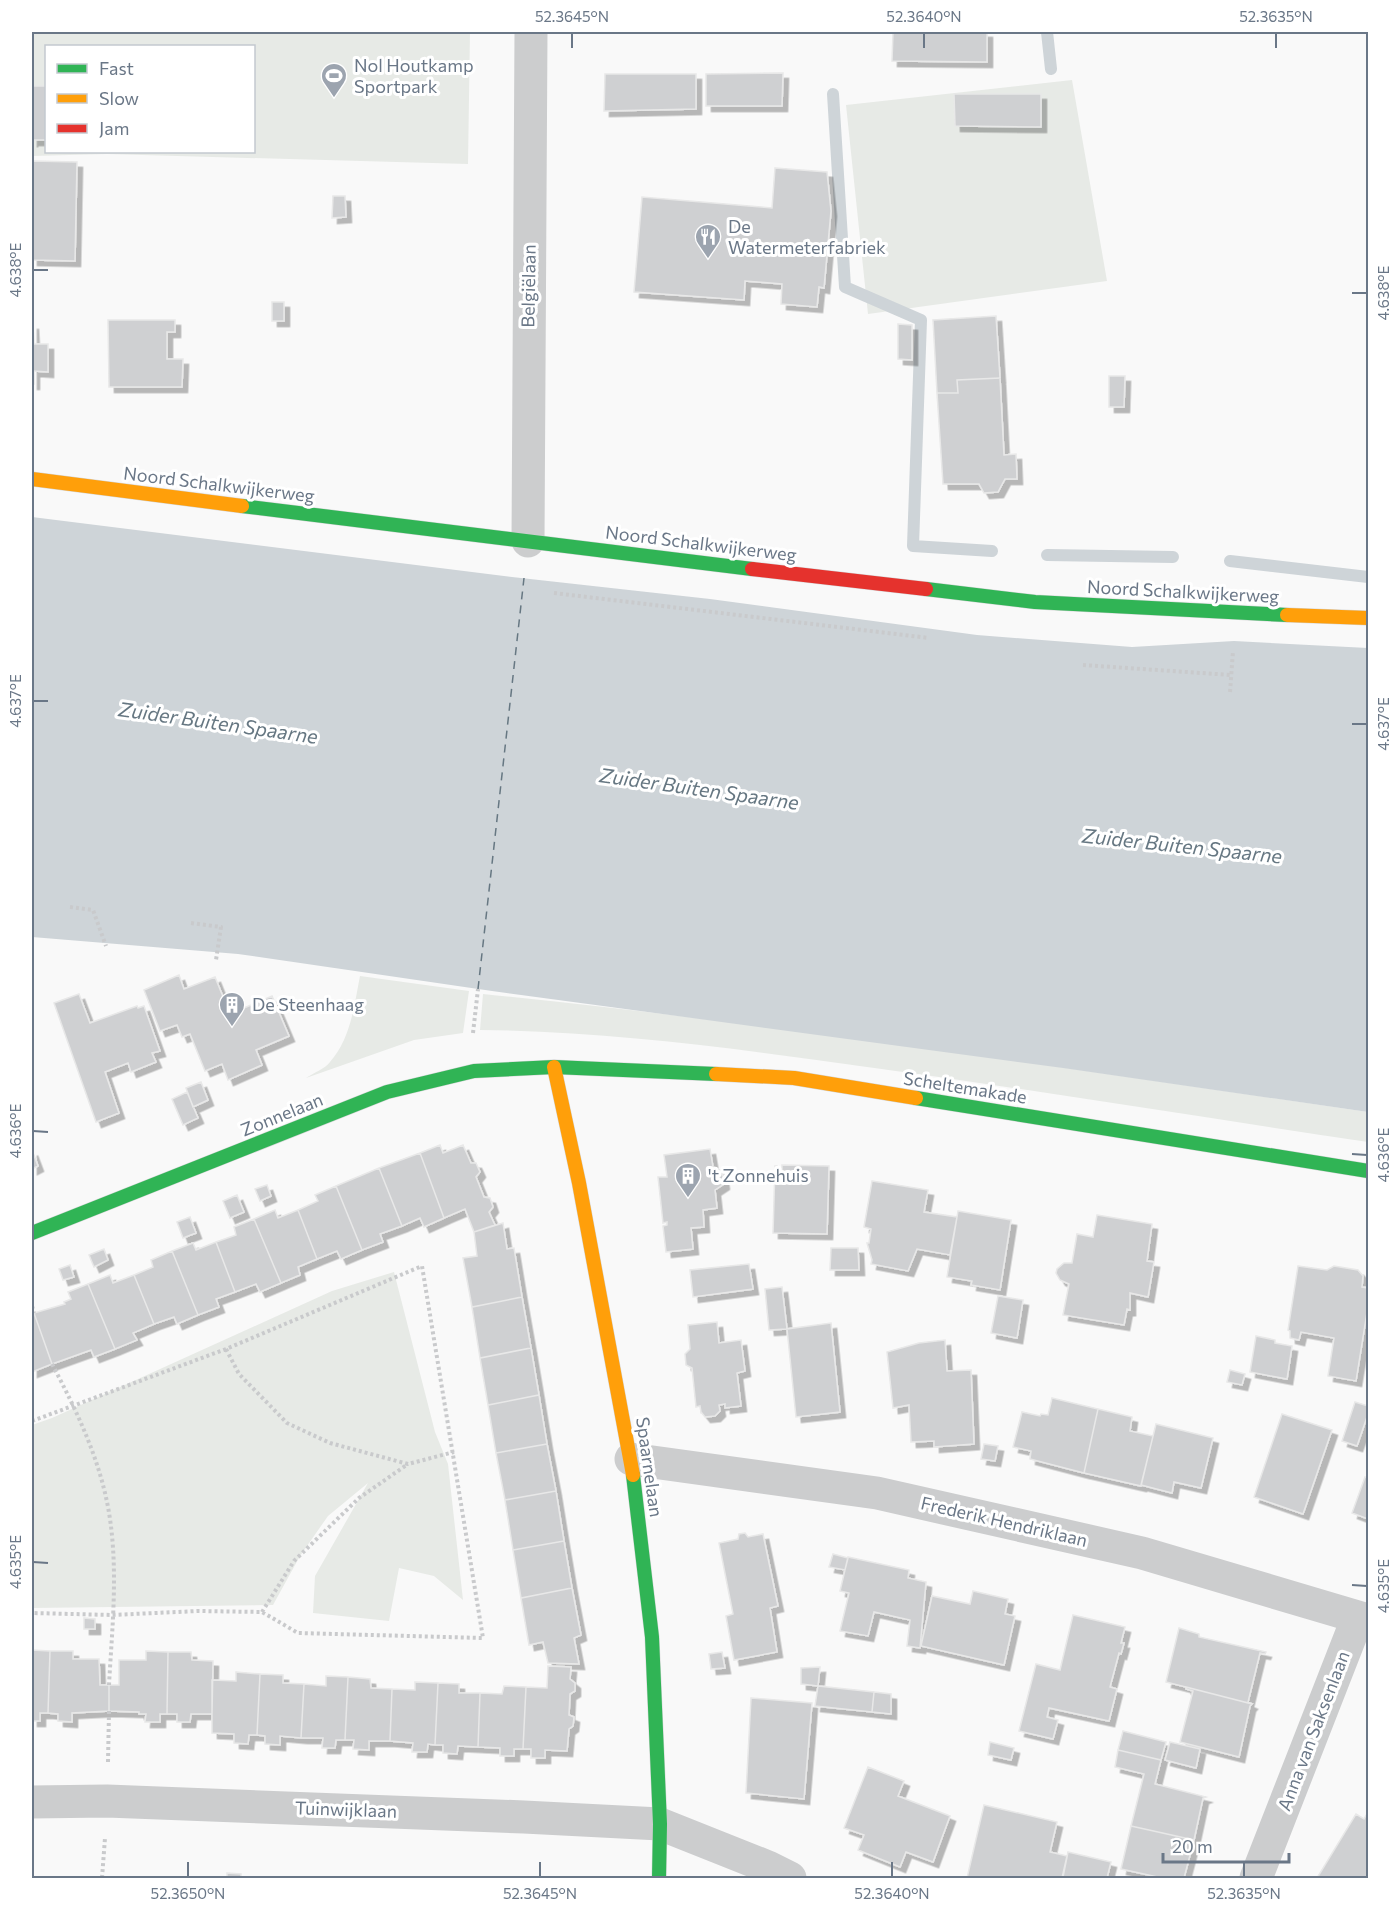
<svg xmlns="http://www.w3.org/2000/svg" width="1400" height="1910" viewBox="0 0 1400 1910" font-family="Commissioner,sans-serif">
	<defs>
		<filter id="shadow"><feDropShadow dx="5.5" dy="5.5" stdDeviation="0" flood-color="#0004"/></filter>
	</defs>
	<rect width="100%" height="100%" fill="#f9f9f9"/>
	<path fill="#e7eae6" fill-rule="evenodd" d="M32 32H470L468 164 107 154 32 156ZM46 46H254V152H46Z
		M1072 80 1107 281 868 314 846 105Z
		M360 976 469 991 463 1033 414 1040 306 1078C313 1073 325 1069 330 1062 351 1038 354 1006 360 976Z
		M483 994C779 1024 1074 1069 1368 1112V1142C1201 1117 1035 1090 867 1067 739 1049 609 1031 480 1030Z
		M394 1272 435 1432 448 1464 463 1600 434 1576 399 1568 389 1621 313 1613 315 1576 368 1483 328 1516 300 1556 273 1605 32 1608V1425L52 1418 332 1291Z"/>
	<path fill="#ced4d8" d="M32 517 512 577 710 599 977 635 1132 647 1234 641 1368 648V1112L1063 1068 492 991 238 954 32 937Z"/>
	<g fill="none" stroke-linecap="round" stroke-linejoin="round">
		<path stroke="#ced4d8" stroke-width="12" d="M1047 32 1051 69
			M833 94 845 287 921 320 913 546 992 551
			M1047 555 1173 557
			M1230 561 1368 577"/>
		<path stroke="#667782" stroke-width="1.5" stroke-dasharray="8 6" stroke-linecap="butt" d="M478 989 524 578"/>
	</g>
	<path fill="#cfd0d2" stroke="#e8e8e8" stroke-width="1.5" filter="url(#shadow)" d="M893 32H987V62L892 61Z
		M783 73 782 106H706V74Z
		M605 74H696V109L604 111Z
		M32 86H46V140H32V142Z
		M954 94H1041V127L955 126Z
		M32 161 77 162 75 261 32 260Z
		M775 168 827 172 831 211 824 288 819 287 817 307 781 304 782 284 745 281 744 300 634 292 642 197 772 208Z
		M333 196H345L346 217 332 218Z
		M272 302H284V321H272Z
		M996 316 1000 378 957 380 958 393H937L933 320Z
		M108 320H175V332H167V359H183L182 387H109Z
		M32 324H33L34 344H48V372L34 371V384H32Z
		M898 324 912 325V360L898 359Z
		M1109 376H1125L1124 407H1109Z
		M1000 378 1004 455 1016 454 1017 479H1005L998 492 984 493 979 484H943L937 393H958L957 380Z
		M179 975 184 989 215 977 230 1014 272 996 289 1036 256 1050 262 1065 228 1080 222 1064 205 1071 190 1034 182 1037 177 1025 160 1031 144 990Z
		M79 994 90 1023 137 1006 138 1008 144 1006 160 1051 152 1053 156 1062 131 1072 128 1063 105 1072 119 1113 96 1122 54 1003Z
		M201 1082 208 1100 193 1107 186 1088Z
		M187 1092 198 1118 183 1125 172 1099Z
		M440 1145 443 1153 463 1145 471 1163H476L480 1172 476 1177 484 1197 490 1198 493 1207 489 1212 495 1225 474 1232 465 1209 444 1218 420 1153Z
		M710 1149 713 1167 722 1171 724 1184 715 1190 717 1208 703 1210 704 1227 691 1228 693 1249 666 1252 663 1226 667 1225V1222L663 1223 658 1177H667L664 1155Z
		M32 1150 38 1166 32 1169Z
		M420 1153 444 1218 424 1227 420 1218 402 1226 379 1168Z
		M782 1165 829 1166 827 1234 773 1233 775 1166H777V1172L782 1173Z
		M379 1168 402 1226 380 1234 383 1242 362 1250 336 1186Z
		M872 1181 928 1190 924 1212 957 1217 950 1255 917 1249 908 1271 871 1264 872 1260 867 1243H869L871 1229 864 1227Z
		M267 1185 271 1196 260 1201 255 1189Z
		M336 1186 362 1250 341 1259 337 1251 317 1259 298 1210 318 1201 315 1195Z
		M237 1195 244 1212 230 1218 223 1201Z
		M275 1210 278 1218 298 1210 317 1259 298 1267 300 1275 281 1283 254 1219Z
		M958 1211 1011 1220 1000 1290 971 1285 972 1281 947 1277Z
		M1097 1215 1152 1224 1147 1261 1154 1262 1148 1297 1130 1293V1310L1127 1309 1124 1325 1063 1315 1069 1284 1060 1280 1056 1273 1057 1269 1064 1263H1072L1077 1234 1093 1237Z
		M190 1217 196 1233 183 1238 177 1222Z
		M254 1219 281 1283 260 1292 256 1284 235 1292 216 1242 236 1235 234 1227Z
		M503 1223 507 1249 514 1248 522 1297 472 1307 463 1258 477 1256 474 1232Z
		M216 1242 235 1292 216 1299 219 1307 198 1315 172 1251 193 1243 196 1250Z
		M831 1248H858L859 1270H830Z
		M104 1249 108 1260 94 1267 89 1255Z
		M172 1251 198 1315 177 1324 174 1317 154 1324 134 1275 153 1267 151 1260Z
		M749 1264 753 1289 693 1297 690 1270Z
		M70 1265 74 1277 63 1280 59 1269Z
		M1298 1266 1327 1270 1334 1266 1358 1270 1363 1276 1362 1287 1368 1288V1306L1356 1381 1328 1376 1334 1338 1301 1332 1299 1340 1290 1338V1331L1288 1330Z
		M110 1275 113 1283 134 1275 154 1324 133 1333 137 1340 115 1349 88 1284Z
		M88 1284 115 1349 94 1357 91 1350 52 1364 34 1313 65 1304 64 1302 71 1299 68 1292Z
		M782 1287 787 1329 769 1330 765 1289Z
		M998 1296 1023 1300 1017 1338 991 1333Z
		M522 1297 531 1348 480 1358 472 1307Z
		M34 1313 52 1364 32 1372V1314Z
		M717 1322 719 1343 741 1340 745 1371 737 1373 741 1406 725 1408V1404L719 1405 720 1411 715 1416 705 1417 701 1412 700 1406 696 1407 692 1368 686 1365 685 1354 690 1349 688 1325Z
		M831 1323 840 1412 796 1417 787 1329Z
		M1256 1336 1275 1340V1343L1292 1346 1287 1379 1250 1372Z
		M945 1340 947 1371 971 1370 974 1444 934 1447V1441L911 1442 909 1405 893 1408 887 1352 919 1343Z
		M531 1348 539 1395 488 1405 480 1358Z
		M1230 1370 1245 1374 1242 1385 1227 1382Z
		M539 1395 547 1444 496 1453 488 1405Z
		M1052 1398 1098 1409 1084 1473 1030 1459 1031 1451 1013 1447 1022 1412 1040 1416 1041 1414 1048 1415Z
		M1355 1402 1368 1406V1414L1357 1446 1342 1441Z
		M1098 1409 1132 1417 1130 1431 1153 1436 1141 1486 1084 1473Z
		M1282 1414 1332 1430 1303 1514 1254 1497Z
		M1156 1424 1213 1438 1201 1488 1174 1482 1172 1493 1141 1485Z
		M547 1444 556 1491 505 1500 496 1453Z
		M984 1444 998 1446 995 1461 981 1459Z
		M1365 1477 1368 1478V1519L1352 1513Z
		M556 1491 564 1541 513 1550 505 1500Z
		M745 1533 748 1537 763 1534 778 1606 770 1608 777 1652 734 1660 726 1616 733 1614 719 1543 738 1539 739 1534Z
		M564 1541 572 1588 521 1598 513 1550Z
		M833 1554 848 1558 845 1570 829 1567Z
		M848 1557 909 1570 908 1578 926 1582 920 1648 907 1646 910 1620 874 1612 868 1636 840 1631 849 1593 840 1591Z
		M572 1588 581 1635 574 1638 579 1664 548 1663 543 1642 529 1645 521 1598Z
		M973 1591 1008 1599 1005 1614 1015 1616 1004 1665 921 1646 932 1596 970 1604Z
		M1073 1615 1125 1627 1121 1643H1124L1121 1654 1119 1653 1110 1687 1117 1689 1109 1721 1049 1708 1047 1717 1058 1720 1053 1739 1019 1731 1036 1664 1060 1670Z
		M84 1618 95 1619V1629H84Z
		M1179 1628 1199 1634V1637L1266 1652 1265 1654 1260 1653 1248 1702 1252 1704 1166 1682Z
		M32 1650 50 1651 48 1713H40V1721H32Z
		M50 1651H73V1659H99L100 1685H109V1711L72 1713V1722L58 1721V1714L48 1713Z
		M146 1651 168 1652 167 1714H160V1722H145L146 1714H139V1712L109 1711V1685H119V1660H146Z
		M168 1652H191L192 1660 213 1661 212 1714H191L190 1722H177V1714H167Z
		M722 1652 725 1668 711 1669 709 1654Z
		M548 1666 571 1667 570 1679 575 1683V1691L570 1694 569 1715 574 1717 573 1726 569 1729 567 1751 545 1750V1758H531V1749H523L526 1687 547 1688Z
		M820 1667 818 1686 801 1684V1668Z
		M236 1672 260 1674 257 1735H249L248 1744 234 1743V1734L212 1733V1680L236 1681Z
		M260 1674 283 1675V1683L304 1684 301 1738 280 1736V1745L265 1744V1736L257 1735Z
		M326 1676 348 1677 345 1740H336L335 1748H322L323 1738H301L304 1684 326 1686Z
		M348 1677 370 1679 371 1688 392 1689 390 1741H369V1750L353 1749 354 1740H345Z
		M415 1682 438 1683 435 1745 428 1744 427 1752H412L413 1743 390 1741 392 1689 415 1690Z
		M438 1683 459 1684V1693H480L478 1747 458 1746 457 1754 443 1753V1745H435Z
		M504 1686 526 1687 523 1749H514V1756H500V1748L478 1747 480 1693 502 1694Z
		M818 1686 874 1692 872 1712 815 1706Z
		M1186 1687 1252 1704 1250 1706 1239 1757 1180 1742 1193 1691 1186 1689Z
		M874 1692 891 1694V1714L872 1712Z
		M751 1698 812 1703 804 1799 746 1793Z
		M1123 1731 1166 1742 1161 1760 1118 1750Z
		M990 1742 1014 1748 1011 1760 988 1755Z
		M1170 1742 1200 1749 1196 1768 1165 1760Z
		M1118 1750 1161 1760 1155 1784 1206 1797 1203 1798 1194 1840 1131 1826 1144 1774 1115 1767Z
		M868 1767 904 1781 898 1796 950 1816 933 1862 906 1852 900 1867 858 1850 864 1835 844 1828Z
		M984 1805 1057 1822 1050 1852 1067 1856 1062 1878H967Z
		M1368 1812V1878H1317L1356 1814 1364 1819Z
		M1131 1826 1194 1840 1184 1878H1162L1121 1869Z
		M1068 1852 1111 1862 1107 1878 1063 1877Z
		M227 1873 241 1874V1878H227Z"/>
	<g fill="none" stroke-linecap="round" stroke-linejoin="round">
		<defs>
			<path id="fast" d="M242 506 752 569
				M926 589 1035 602 1287 615
				M916 1098 1368 1171
				M32 1233 387 1092 474 1071 554 1067 716 1074
				M633 1475 652 1637 660 1824 659 1878"/>
			<path id="slow" d="M32 479 242 506
				M1287 615 1368 618
				M554 1067 579 1183 633 1475
				M716 1074 794 1078 916 1098"/>
			<path id="jam" d="M752 569 926 589"/>
		</defs>
		<use href="#fast" stroke="#d6d7d8" stroke-width="15"/>
		<use href="#slow" stroke="#d6d7d8" stroke-width="15"/>
		<use href="#jam" stroke="#d6d7d8" stroke-width="15"/>
		<path stroke="#c9cacc" stroke-width="4" stroke-dasharray="3 3" stroke-linecap="butt" d="M554 593 929 638
			M1083 665 1231 675
			M1230 692 1233 651
			M70 907 93 910 106 946
			M191 923 221 927 216 960
			M473 1033 478 989
			M32 1306 34 1313
			M226 1349 239 1374 287 1423 330 1443 408 1464 454 1452
			M52 1364C78 1413 102 1464 110 1519 118 1574 112 1630 109 1685
			M32 1421 226 1349 422 1266 483 1638 298 1633 262 1612 198 1611 112 1615 32 1613
			M262 1612 294 1561 359 1498 408 1464
			M108 1762 109 1711
			M102 1878 105 1838"/>
		<path stroke="#cccdce" stroke-width="33" d="M528 541 531 32
			M631 1459 877 1493 1142 1553 1368 1620
			M32 1802 107 1801 524 1817 660 1824 768 1867 790 1878
			M1256 1878 1358 1617"/>
		<use href="#fast" stroke="#30b455" stroke-width="14"/>
		<use href="#slow" stroke="#ff9f0a" stroke-width="14"/>
		<use href="#jam" stroke="#e5322d" stroke-width="14"/>
	</g>
	<path fill="none" stroke="#6a7787" stroke-width="2" d="M572 48V33M924 48V33M1276 48V33M33 270H48M1352 293H1367M33 701H48M1352 724H1367M33 1131 48 1132M1352 1154 1367 1155M33 1562 48 1563M1352 1585 1367 1586M188 1877V1862M540 1877V1862M892 1877V1862M1244 1877V1862"/>
	<defs>
		<symbol id="stadium-pin" viewBox="-11 -11 22 30"><path d="M0 17L-7.5 6A9.5 9.5 0 1 1 7.5 6Z" fill="#9ca4af" stroke="#fff"/><path d="M0-5a6.5 5 0 1 0 0 10a6.5 5 0 1 0 0-10ZM-3.5-1.8h7v3.6h-7Z" fill="#fff"/></symbol>
		<symbol id="restaurant-pin" viewBox="-11 -11 22 30"><path d="M0 17L-7.5 6A9.5 9.5 0 1 1 7.5 6Z" fill="#9ca4af" stroke="#fff"/><path d="M-5-6h1v4h1v-4h1v4h1v-4h1v5L-1.5 .5V6h-2V.5L-5-1ZM5-6V6H3V1.5H1.5Q1.5-4 5-6Z" fill="#fff"/></symbol>
		<symbol id="building-pin" viewBox="-11 -11 22 30"><path d="M0 17L-7.5 6A9.5 9.5 0 1 1 7.5 6Z" fill="#9ca4af" stroke="#fff"/><path d="M-4-6H4V6H1V3H-1V6H-4ZM-2.5-4.3h1.7v1.8h-1.7ZM.8-4.3h1.7v1.8H.8ZM-2.5-1h1.7V.8h-1.7ZM.8-1h1.7V.8H.8Z" fill="#fff"/></symbol>
	</defs>
	<g fill-rule="evenodd">
		<use href="#stadium-pin" x="319" y="61" width="30" height="40"/>
		<use href="#restaurant-pin" x="693" y="222" width="30" height="40"/>
		<use href="#building-pin" x="217" y="990" width="30" height="40"/>
		<use href="#building-pin" x="673" y="1161" width="30" height="40"/>
	</g>
	<g text-anchor="middle" stroke-width="6" stroke-linejoin="round" paint-order="stroke">
		<g font-size="18" fill="#6a7787" stroke="#fff" text-anchor="start">
			<text x="354" y="72">Nol Houtkamp<tspan x="354" dy="21">Sportpark</tspan></text>
			<text x="728" y="233">De<tspan x="728" dy="21">Watermeterfabriek</tspan></text>
			<text x="252" y="1011">De Steenhaag</text>
			<text x="708" y="1182">'t Zonnehuis</text>
		</g>
		<g font-size="18" fill="#6a7787" stroke="#fff">
			<text transform="translate(529 286) rotate(-89)" y="6">Belgiëlaan</text>
			<text transform="translate(219 485) rotate(7)" y="6">Noord Schalkwijkerweg</text>
			<text transform="translate(701 544) rotate(7)" y="6">Noord Schalkwijkerweg</text>
			<text transform="translate(1183 592) rotate(3)" y="6">Noord Schalkwijkerweg</text>
			<text transform="translate(965 1088) rotate(9)" y="6">Scheltemakade</text>
			<text transform="translate(282 1115) rotate(-22)" y="6">Zonnelaan</text>
			<text transform="translate(649 1467) rotate(82)" y="6">Spaarnelaan</text>
			<text transform="translate(1004 1522) rotate(13)" y="6">Frederik Hendriklaan</text>
			<text transform="translate(1314 1731) rotate(-69)" y="6">Anna van Saksenlaan</text>
			<text transform="translate(346 1810) rotate(2)" y="6">Tuinwijklaan</text>
		</g>
		<g font-size="20" font-style="italic" fill="#667782" stroke="#fff">
			<text transform="translate(218 723) rotate(8)" y="7">Zuider Buiten Spaarne</text>
			<text transform="translate(699 789) rotate(8)" y="7">Zuider Buiten Spaarne</text>
			<text transform="translate(1182 846) rotate(6)" y="7">Zuider Buiten Spaarne</text>
		</g>
	</g>
	<rect width="1400" height="1910" fill="none" stroke="#ffffff" stroke-width="66"/>
	<rect x="45" y="45" width="210" height="108" fill="#ffffff" stroke="#c3c9cf" stroke-width="1.5"/>
	<rect x="57" y="64" width="30" height="9" fill="#30b455" stroke="#c3c9cf" stroke-width="1.5"/>
	<text x="99" y="75" font-size="18" fill="#6a7787">Fast</text>
	<rect x="57" y="94" width="30" height="9" fill="#ff9f0a" stroke="#c3c9cf" stroke-width="1.5"/>
	<text x="99" y="105" font-size="18" fill="#6a7787">Slow</text>
	<rect x="57" y="124" width="30" height="9" fill="#e5322d" stroke="#c3c9cf" stroke-width="1.5"/>
	<text x="99" y="135" font-size="18" fill="#6a7787">Jam</text>
	<path d="M1163 1853v9h126v-9" fill="none" stroke="#6a7787" stroke-width="3"/>
	<text x="1172" y="1853" font-size="18" fill="#6a7787" stroke="#ffffff" stroke-width="4.5" paint-order="stroke">20 m</text>
	<rect x="33" y="33" width="1334" height="1844" fill="none" stroke="#6a7787" stroke-width="2"/>
	<g font-size="15" text-anchor="middle" fill="#6a7787">
		<text x="572" y="22">52.3645°N</text>
		<text x="924" y="22">52.3640°N</text>
		<text x="1276" y="22">52.3635°N</text>
		<text transform="translate(16 270) rotate(-90)" y="5">4.638°E</text>
		<text transform="translate(1384 293) rotate(-90)" y="5">4.638°E</text>
		<text transform="translate(16 701) rotate(-90)" y="5">4.637°E</text>
		<text transform="translate(1384 724) rotate(-90)" y="5">4.637°E</text>
		<text transform="translate(16 1131) rotate(-90)" y="5">4.636°E</text>
		<text transform="translate(1384 1155) rotate(-90)" y="5">4.636°E</text>
		<text transform="translate(16 1562) rotate(-90)" y="5">4.635°E</text>
		<text transform="translate(1384 1586) rotate(-90)" y="5">4.635°E</text>
		<text x="188" y="1899">52.3650°N</text>
		<text x="540" y="1899">52.3645°N</text>
		<text x="892" y="1899">52.3640°N</text>
		<text x="1244" y="1899">52.3635°N</text>
	</g>
</svg>
